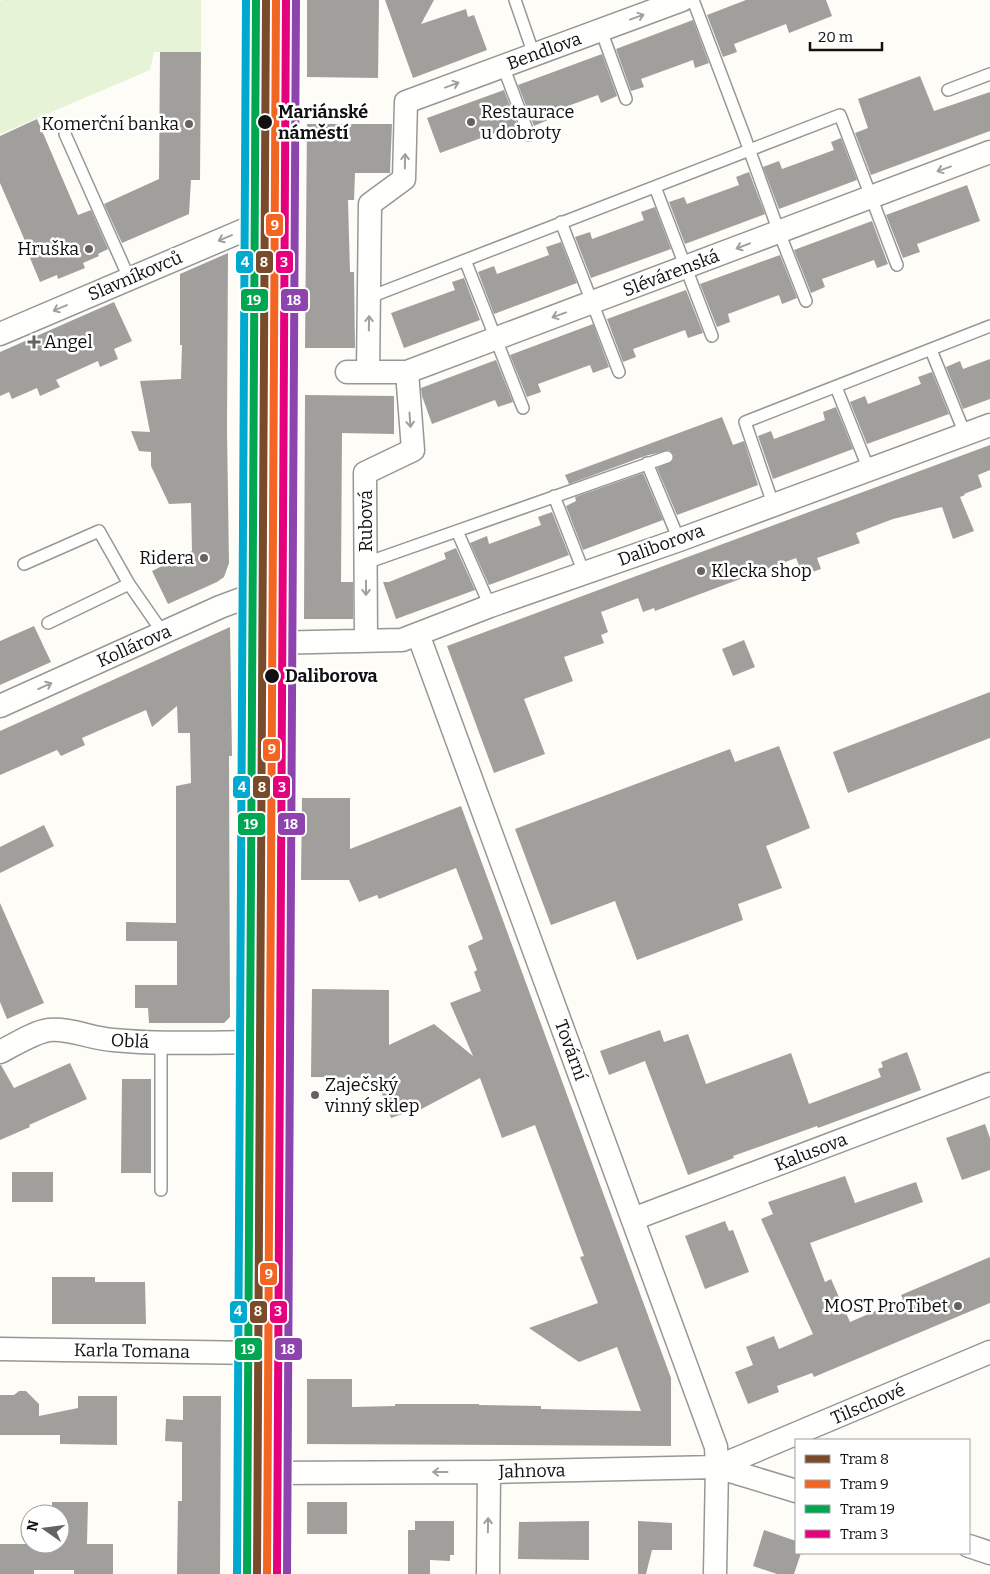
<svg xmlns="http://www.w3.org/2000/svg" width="990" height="1574" viewBox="0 0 990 1574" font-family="Bitter,serif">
	<rect width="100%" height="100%" fill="#fdfcf7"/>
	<path fill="#e7f3d7" d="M3 0H201V52H154L150 70 0 134V1Z"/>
	<path fill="#a19f9c" d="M307 0H379L378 78 307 77Z
		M385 0H434L421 24 466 9 468 17 474 15 487 50 413 78Z
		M746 0H826L832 16 789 33 786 24 734 44 737 52 723 57 707 15Z
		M693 20 709 63 695 68 693 60 641 79 644 87 631 91 616 49Z
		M160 52H201L200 180H191L189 214 122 243 104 204 159 179Z
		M602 54 617 96 601 103 598 95 546 114 548 120 534 126 518 85Z
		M920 76 934 111 990 92V131L871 175 855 133 868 128 858 99Z
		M504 90 520 132 506 138 503 130 440 153 427 118Z
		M37 119 78 215 91 210 108 249 98 254 99 256 83 263 85 268 58 279 57 275 40 282 27 251 29 250 0 183V136Z
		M307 124H392L390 173H355L354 200H348L350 272H354L355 348H305Z
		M841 138 857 180 779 209 763 167 779 161 782 169 834 150 831 142Z
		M749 172 765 214 685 244 669 202 684 197 687 204 739 185 736 177Z
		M967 185 980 221 917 244 920 252 903 258 886 215Z
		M655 207 671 249 591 278 575 237 590 232 592 239 644 220 641 212Z
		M872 221 888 264 877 268 874 260 822 279 825 287 811 293 794 250Z
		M561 242 577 283 494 314 478 272 494 266 497 274 549 255 546 247Z
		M228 253 227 430 229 563 224 577 217 582 168 604 152 571 192 551 191 503 169 504 151 466V452L139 451 131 431 150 432 140 381 181 379 182 345H180V274Z
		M780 255 797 298 782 304 779 295 728 314 730 322 717 327 700 284Z
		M464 278 480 320 404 348 391 313 455 290 452 282Z
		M686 290 703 333 688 338 685 330 633 349 636 357 623 362 607 319Z
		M114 302 132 341 114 349 118 359 100 367 98 361 56 380 60 387 40 396 37 388 12 399 9 392 0 396V352Z
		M593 324 609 367 593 373 590 365 538 384 541 392 527 397 510 355Z
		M990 359V399L963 409 946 367 960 361 963 369Z
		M496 360 513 402 498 407 495 400 432 424 422 396 421 388Z
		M932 372 949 414 867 444 850 402 865 396 868 404 921 384 918 377Z
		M305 395 394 396V434L342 433 341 582H353V619H304Z
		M836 407 853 449 773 479 758 436 771 431 774 439 825 420 823 412Z
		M722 417 733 445 744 441 758 485 677 515 657 468 673 461 674 455 669 450 645 456 569 484 565 475Z
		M990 445V470L978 475 982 487 964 494 965 495 960 497 974 531 953 539 942 507 893 519 856 533 860 543 817 558 821 569 803 575 796 558 655 611 654 608 643 612 638 598 601 612 608 632 601 635 604 643 564 657 573 681 524 699 545 754 494 773 447 646Z
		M643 473 663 520 583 550 566 506 576 501 575 497Z
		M552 512 569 555 489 585 470 543 487 536 489 544 541 525 538 517Z
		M456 548 475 590 396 619 383 582H389L446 559 444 553Z
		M34 626 51 662 0 685V641Z
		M230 627 232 756H229L230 1017 224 1023H149L148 1008H135V985H177V941H126V922L176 923V786L191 783 190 733H178L177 706 152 727 146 710 82 738 85 745 61 756 57 750 0 775V731Z
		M744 640 755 667 733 676 722 649Z
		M990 692V738L848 793 833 752Z
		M779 746 810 828 766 846 782 888 738 904 743 920 637 960 615 901 551 925 515 829 730 749 735 762Z
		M302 798H350V849L461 806 671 1378V1446L307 1444V1379H352V1407L395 1406V1404H479V1405L541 1406V1409L641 1411 617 1347 579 1362 529 1328 598 1303 580 1257 584 1256 535 1125 502 1138 480 1078 412 1114 411 1111 391 1118 376 1078 311 1077 312 989 389 990V1045L434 1024 473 1056 450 1003 481 991 474 972 477 970 468 946 483 939 456 868 379 899 377 895 359 902 349 880H301Z
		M44 825 54 846 0 873V847Z
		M0 903 44 1003 7 1019 0 1002Z
		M660 1030 664 1042 688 1034 706 1084 791 1053 809 1104 881 1077 878 1069 883 1067 881 1062 907 1052 921 1090 818 1128 817 1126 733 1156 734 1158 688 1175 645 1061 609 1075 600 1051Z
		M70 1063 87 1099 29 1125 30 1127 0 1140V1065H1L14 1088Z
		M122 1079H151V1173H121Z
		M985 1124 990 1138V1170L962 1180 946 1138Z
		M12 1172H53V1202H12Z
		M845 1176 855 1203 916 1182 923 1202 810 1243 825 1282 831 1279 850 1322 903 1299 901 1295 990 1257V1303L814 1377 812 1373 777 1386 779 1392 748 1404 735 1372 753 1365 746 1347 774 1336 779 1349 813 1334 761 1219 773 1214 768 1202Z
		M725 1221 729 1231 733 1230 749 1272 705 1289 685 1236Z
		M52 1277H95V1282H145L146 1324H52Z
		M19 1391H26L39 1404V1416L78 1408V1396H117V1445L60 1444V1435H0V1395H14Z
		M183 1396H221L220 1574H177L178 1501H182V1442L165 1441 166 1419 183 1420Z
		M52 1502H88L87 1544H113V1574H74V1570H34V1574H0V1544H60V1514H52Z
		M307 1502H347V1534H307Z
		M415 1521H454V1555H450V1561L430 1560V1574H408V1530H415Z
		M589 1521V1560L518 1559 519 1522Z
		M638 1521 672 1523V1550H652L646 1574H638Z
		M764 1530 796 1541V1553H801L794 1574H777L753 1566Z"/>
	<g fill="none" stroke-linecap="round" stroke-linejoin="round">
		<defs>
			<path id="lane" d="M515 0 534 55
				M693 0 744 135 779 232 806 301
				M601 30 626 99
				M503 66 529 135
				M948 90 990 74
				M65 134 129 278
				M655 187 712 336
				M561 222 619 372
				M465 260 523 408
				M370 297 840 115 897 265
				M931 350 965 434
				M836 387 869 470
				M647 463 679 540
				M554 496 584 573
				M773 504 745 422 990 326
				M457 531 490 606
				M366 563 667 457
				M24 564 99 531 129 584
				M48 623 129 584 163 633
				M161 1190V1042"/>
			<path id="street" d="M0 334 270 219
				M347 372H407L990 152
				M368 372 370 204 404 179 406 102 682 0
				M418 634 716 1447 717 1467 715 1574
				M366 640 365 473 413 450 407 372
				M268 643 402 640 490 606 679 540 990 425
				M0 706 220 607 268 589
				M0 1052C14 1045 34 1032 49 1030 71 1028 92 1039 113 1040 164 1045 215 1042 266 1042
				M633 1219 990 1084
				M0 1349 264 1353
				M717 1467 990 1352
				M263 1473 489 1472 717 1467 796 1491
				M969 1546 990 1553
				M488 1574 489 1472"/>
			<path id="secondary" d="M262 1574 271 0"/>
		</defs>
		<use href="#lane" stroke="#979795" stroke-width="14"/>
		<use href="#street" stroke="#979795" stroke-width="25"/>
		<use href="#secondary" stroke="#8e8d8b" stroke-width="30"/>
		<use href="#lane" stroke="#fffffe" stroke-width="11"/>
		<use href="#street" stroke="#fffffe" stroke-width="22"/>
		<use href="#secondary" stroke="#f6f4eb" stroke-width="28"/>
		<defs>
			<path id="tram-1" d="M257 1574 266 0"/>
			<path id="tram-2" d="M267 1574 276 0"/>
			<path id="tram-3" d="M247 1574 256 0"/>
			<path id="tram-4" d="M277 1574 286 0"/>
			<path id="tram-5" d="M237 1574 246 0"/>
			<path id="tram-6" d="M287 1574 296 0"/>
		</defs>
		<use href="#tram-1" stroke="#fff" stroke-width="11"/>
		<use href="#tram-2" stroke="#fff" stroke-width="11"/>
		<use href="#tram-3" stroke="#fff" stroke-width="11"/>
		<use href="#tram-4" stroke="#fff" stroke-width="11"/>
		<use href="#tram-5" stroke="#fff" stroke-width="11"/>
		<use href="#tram-6" stroke="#fff" stroke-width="11"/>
		<use href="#tram-1" stroke="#7a4b2a" stroke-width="8"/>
		<use href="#tram-2" stroke="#f26522" stroke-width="8"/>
		<use href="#tram-3" stroke="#00a651" stroke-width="8"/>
		<use href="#tram-4" stroke="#e5007d" stroke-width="8"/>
		<use href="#tram-5" stroke="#00a9ce" stroke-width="8"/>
		<use href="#tram-6" stroke="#8e44ad" stroke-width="8"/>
	</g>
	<defs><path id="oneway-shaft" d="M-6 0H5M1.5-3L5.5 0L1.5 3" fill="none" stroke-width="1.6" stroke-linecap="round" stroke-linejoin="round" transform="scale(1.25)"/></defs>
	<g stroke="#a0a09f">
		<use href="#oneway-shaft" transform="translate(637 17) rotate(-20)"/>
		<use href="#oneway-shaft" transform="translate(452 85) rotate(-20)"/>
		<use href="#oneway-shaft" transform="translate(405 161) rotate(-89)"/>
		<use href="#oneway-shaft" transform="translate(944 169) rotate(160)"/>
		<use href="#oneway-shaft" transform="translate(225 238) rotate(157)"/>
		<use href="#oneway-shaft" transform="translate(743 246) rotate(159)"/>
		<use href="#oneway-shaft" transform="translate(60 308) rotate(157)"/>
		<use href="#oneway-shaft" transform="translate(559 315) rotate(160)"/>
		<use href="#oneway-shaft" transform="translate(369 323) rotate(-89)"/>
		<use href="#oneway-shaft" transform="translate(410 420) rotate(86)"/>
		<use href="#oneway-shaft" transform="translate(366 588) rotate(90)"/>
		<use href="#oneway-shaft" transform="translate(45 686) rotate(-24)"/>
		<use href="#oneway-shaft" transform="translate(440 1472) rotate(180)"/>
		<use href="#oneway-shaft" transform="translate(488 1525) rotate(-89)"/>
	</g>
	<g fill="#111" stroke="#fff" stroke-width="2">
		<circle cx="265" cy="122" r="8"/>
		<circle cx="272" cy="676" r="8"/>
	</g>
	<g fill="#646362" stroke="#fff" stroke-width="2">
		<circle cx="471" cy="122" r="5"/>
		<circle cx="189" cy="124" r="5"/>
		<circle cx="89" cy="249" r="5"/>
		<path d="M31.5 334.5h5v5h5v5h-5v5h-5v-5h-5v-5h5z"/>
		<circle cx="204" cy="558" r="5"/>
		<circle cx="701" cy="571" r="5"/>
		<circle cx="315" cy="1095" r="5"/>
		<circle cx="958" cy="1306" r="5"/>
	</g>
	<g text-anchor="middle" stroke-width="5" stroke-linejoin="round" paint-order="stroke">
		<g font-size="18" fill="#111" stroke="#fff">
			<text transform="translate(544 51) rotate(-20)" y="6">Bendlova</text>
			<text transform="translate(671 273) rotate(-21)" y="6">Slévárenská</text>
			<text transform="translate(135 276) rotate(-23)" y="6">Slavníkovců</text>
			<text transform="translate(366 521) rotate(-90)" y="6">Rubová</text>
			<text transform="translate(661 545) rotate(-20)" y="6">Daliborova</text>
			<text transform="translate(134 646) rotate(-24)" y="6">Kollárova</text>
			<text transform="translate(130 1041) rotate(3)" y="6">Oblá</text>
			<text transform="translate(571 1050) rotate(70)" y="6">Tovární</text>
			<text transform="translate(811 1152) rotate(-21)" y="6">Kalusova</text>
			<text transform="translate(132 1351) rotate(1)" y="6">Karla Tomana</text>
			<text transform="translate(868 1404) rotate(-23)" y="6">Tilschové</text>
			<text transform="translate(532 1471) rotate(-1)" y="6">Jahnova</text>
		</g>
		<g font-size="18" font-weight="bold" fill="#111" stroke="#fff" text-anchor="start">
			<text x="278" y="118">Mariánské<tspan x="278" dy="21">náměstí</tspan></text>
			<text x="285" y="682">Daliborova</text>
		</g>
		<g font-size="18" fill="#111" stroke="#fff" text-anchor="start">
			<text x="481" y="118">Restaurace<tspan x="481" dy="21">u dobroty</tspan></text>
			<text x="179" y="130" text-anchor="end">Komerční banka</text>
			<text x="79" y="255" text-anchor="end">Hruška</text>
			<text x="44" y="348">Angel</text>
			<text x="194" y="564" text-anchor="end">Ridera</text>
			<text x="711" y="577">Klecka shop</text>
			<text x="325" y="1091">Zaječský<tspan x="325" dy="21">vinný sklep</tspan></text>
			<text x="948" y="1312" text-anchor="end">MOST ProTibet</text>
		</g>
	</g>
	<g stroke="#fff" stroke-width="2">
		<rect x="265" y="213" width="19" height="24" rx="5" fill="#f26522"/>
		<rect x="235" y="250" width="19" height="24" rx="5" fill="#00a9ce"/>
		<rect x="255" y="250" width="19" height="24" rx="5" fill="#7a4b2a"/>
		<rect x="275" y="250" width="19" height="24" rx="5" fill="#e5007d"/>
		<rect x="240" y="288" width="29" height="24" rx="5" fill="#00a651"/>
		<rect x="280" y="288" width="29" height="24" rx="5" fill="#8e44ad"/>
		<rect x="262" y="738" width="19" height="24" rx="5" fill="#f26522"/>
		<rect x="232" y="775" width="19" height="24" rx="5" fill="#00a9ce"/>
		<rect x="252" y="775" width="19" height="24" rx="5" fill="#7a4b2a"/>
		<rect x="272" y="775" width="19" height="24" rx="5" fill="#e5007d"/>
		<rect x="237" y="812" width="29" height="24" rx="5" fill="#00a651"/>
		<rect x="277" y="812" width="29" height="24" rx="5" fill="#8e44ad"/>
		<rect x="259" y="1262" width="19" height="24" rx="5" fill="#f26522"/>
		<rect x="229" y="1300" width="19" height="24" rx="5" fill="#00a9ce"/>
		<rect x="249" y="1300" width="19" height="24" rx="5" fill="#7a4b2a"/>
		<rect x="269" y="1300" width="19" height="24" rx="5" fill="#e5007d"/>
		<rect x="234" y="1337" width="29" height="24" rx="5" fill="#00a651"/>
		<rect x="274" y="1337" width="29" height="24" rx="5" fill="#8e44ad"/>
	</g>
	<g font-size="14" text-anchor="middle" font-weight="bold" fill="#fff">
		<text x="275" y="230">9</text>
		<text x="245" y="267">4</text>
		<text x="264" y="267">8</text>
		<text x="284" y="267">3</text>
		<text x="254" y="305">19</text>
		<text x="294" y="305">18</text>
		<text x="272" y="754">9</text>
		<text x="242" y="792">4</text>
		<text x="262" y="792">8</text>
		<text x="282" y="792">3</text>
		<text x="251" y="829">19</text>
		<text x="291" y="829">18</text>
		<text x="269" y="1279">9</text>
		<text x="238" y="1316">4</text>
		<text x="258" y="1316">8</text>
		<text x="278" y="1316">3</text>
		<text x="248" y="1354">19</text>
		<text x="288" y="1354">18</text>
	</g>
	<rect x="795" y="1439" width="175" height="115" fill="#ffffff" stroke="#a0a0a0"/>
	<rect x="805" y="1455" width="25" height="8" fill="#7a4b2a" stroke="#a0a0a0"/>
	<text x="840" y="1464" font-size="15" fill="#111111">Tram 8</text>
	<rect x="805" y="1480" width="25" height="8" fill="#f26522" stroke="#a0a0a0"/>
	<text x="840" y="1489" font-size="15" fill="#111111">Tram 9</text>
	<rect x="805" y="1505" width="25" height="8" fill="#00a651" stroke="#a0a0a0"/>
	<text x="840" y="1514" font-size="15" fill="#111111">Tram 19</text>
	<rect x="805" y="1530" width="25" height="8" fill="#e5007d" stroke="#a0a0a0"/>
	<text x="840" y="1539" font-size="15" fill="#111111">Tram 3</text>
	<g transform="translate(45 1529) rotate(284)"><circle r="24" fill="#ffffff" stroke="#a0a0a0"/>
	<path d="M0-4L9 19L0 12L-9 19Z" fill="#646362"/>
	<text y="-8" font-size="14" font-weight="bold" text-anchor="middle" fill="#111111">N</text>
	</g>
	<path d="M810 42v8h72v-8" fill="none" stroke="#111111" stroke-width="2.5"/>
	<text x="818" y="42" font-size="15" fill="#111111" stroke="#ffffff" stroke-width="4" paint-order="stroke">20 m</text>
</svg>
